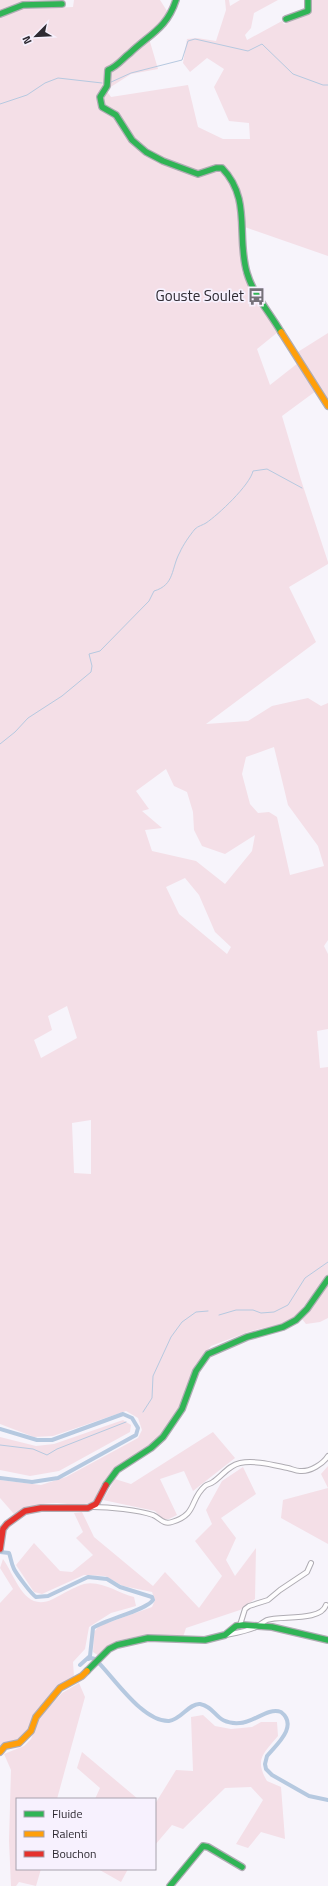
<svg xmlns="http://www.w3.org/2000/svg" width="328" height="1886" viewBox="0 0 328 1886" font-family="'Titillium Web',sans-serif">
	<rect width="100%" height="100%" fill="#f7f4fb"/>
	<path fill="#f4dfe7" fill-rule="evenodd" d="M0 0H30V9L73 7 74 0H160L169 14 148 35 158 69 131 74 106 90 111 97 188 85 198 127 223 139H250L249 123 229 121 214 87 224 69 207 58 190 72 183 63 187 39 197 38 216 41 226 10 225 0H229L230 6 240 0H278L254 13 251 28 245 35 247 40 282 21 284 24 310 12 309 0H328V256L239 225 242 272 278 332 257 349 270 385 298 363 293 355 328 333V403L320 388 282 416 301 480 328 562V564L289 587 316 642 206 724 248 721 272 706 308 698 321 706 328 703V940L324 946 328 954V1029L317 1031 320 1068 328 1067V1275L296 1316 281 1324 251 1331 211 1346 196 1364 180 1405 163 1432 142 1451 115 1467 95 1502C82 1506 70 1504 57 1503 41 1503 27 1507 14 1514L0 1498V1480L41 1485 66 1477 138 1438 142 1430 138 1418 126 1411 53 1436 34 1437 0 1424ZM274 747 288 805 318 846 324 866 290 875 277 817 269 812 258 813 250 804 242 774 246 757ZM166 769 174 786 187 792 193 812 194 830 202 846 225 854 255 835 252 851 225 884 196 861 152 851 145 830 162 828 142 811 149 809 136 791ZM185 878 199 895 215 932 231 947 227 954 179 914 166 887ZM67 1006 77 1038 41 1058 34 1040 52 1030 48 1016ZM91 1120V1174L74 1173 72 1123Z
		M328 1284V1318L320 1322 306 1324 302 1319Z
		M123 1420 131 1425 130 1432 59 1471 30 1476 0 1470V1437L36 1446 54 1444Z
		M213 1432 235 1458 193 1491 184 1471 160 1479 177 1515 169 1519H162L155 1511 103 1500 115 1479 131 1484Z
		M328 1466V1544L281 1518 283 1500 328 1488 321 1474Z
		M243 1467 256 1494 221 1518 236 1538 226 1560 235 1576 256 1548 255 1599 240 1610 186 1628 183 1637 148 1634 116 1641 99 1656 93 1652 94 1632 99 1626 152 1607 155 1600 152 1592 123 1586 105 1576 84 1575 42 1594 34 1592 16 1565 34 1543 60 1571 72 1572 93 1555 76 1538 83 1532 74 1513 82 1512 94 1537 153 1586 165 1572 199 1608 222 1576 195 1541 212 1524 206 1510 222 1481Z
		M3 1559C16 1577 24 1613 53 1599 63 1594 74 1587 84 1584 101 1580 118 1593 134 1597L136 1606 111 1613 89 1627 85 1649 73 1662 74 1677 60 1686 36 1713 28 1738 22 1744 0 1751V1603L13 1589 0 1568Z
		M79 1683 85 1697 57 1799H17V1869H41L36 1886 19 1882 16 1886H11L9 1841 11 1770 4 1754 24 1746 31 1739 39 1718 62 1693Z
		M203 1715 215 1726 231 1729 252 1727 261 1722H277L278 1736C264 1753 254 1759 267 1781L281 1787 285 1839 261 1832 248 1848 236 1844 263 1800 251 1787 225 1788 183 1829 172 1825 155 1845V1804L176 1770 193 1771 191 1717Z
		M82 1752 138 1799H95L100 1788 77 1768Z
		M98 1869H128L121 1882Z"/>
	<g fill="none" stroke-linecap="round" stroke-linejoin="round">
		<path stroke="#b6c9e0" stroke-width="1" d="M109 83 131 73 182 60 188 41 195 39 248 51 262 44 293 74 323 85H328
			M0 104 27 95 45 83 58 78 102 83
			M0 744 15 732 28 718 62 696 91 672 92 666 89 654 100 651 149 601 154 591C175 585 171 568 180 552 183 545 190 535 195 529 198 526 203 525 206 523 218 515 250 485 253 471L267 469 302 488
			M219 1315 236 1310H253L261 1313 274 1312 288 1305 305 1278 328 1262
			M143 1412 152 1398 153 1376 171 1337 182 1322 196 1312 208 1311
			M0 1445 33 1449 47 1455 57 1449 126 1422"/>
		<path stroke="#b6c9e0" stroke-width="4" d="M0 1429 37 1440H52L123 1414 132 1418 138 1428 136 1435 58 1478 32 1482 0 1478
			M0 1552 9 1553C11 1558 11 1563 14 1569 16 1573 31 1594 36 1597L48 1596 88 1577 107 1579 120 1587 152 1597 153 1600C147 1610 106 1619 93 1628L90 1656 80 1665
			M88 1659 91 1658 95 1659C113 1676 142 1722 169 1721 181 1720 189 1703 200 1704 217 1707 215 1725 240 1723 253 1723 268 1707 281 1712 299 1726 276 1745 267 1756L265 1764 266 1769 272 1775 309 1796 328 1800"/>
		<defs>
			<path id="street" d="M93 1507C109 1507 138 1510 153 1515 160 1518 163 1525 172 1522 198 1514 189 1500 205 1486 207 1484 211 1484 213 1482 222 1476 229 1465 240 1463 255 1460 273 1465 288 1468 292 1469 296 1471 300 1471 310 1472 323 1464 328 1456
				M240 1625 245 1609 249 1606 268 1600 280 1590 307 1572 311 1563
				M226 1635C236 1633 247 1631 256 1627 260 1625 263 1622 267 1620 279 1615 321 1622 326 1605"/>
			<path id="fast" d="M176 0C167 28 150 34 130 53 122 59 118 66 108 70L107 86 100 97 102 107 116 115 132 140 146 152 163 161 198 174 216 168H222C252 199 236 236 247 273 253 294 270 313 281 332
				M0 14 23 5 62 4
				M286 19 308 11V0
				M106 1485 117 1470 151 1448 163 1437 182 1409 196 1371 208 1354 247 1337 283 1327 296 1320 307 1309 328 1279
				M87 1671 109 1649 117 1645 148 1638 205 1640 225 1635 236 1626 243 1625 272 1627 328 1640
				M170 1886 203 1846 208 1847 242 1867"/>
			<path id="slow" d="M281 332 328 406
				M0 1752 5 1746 19 1743 31 1731 36 1717 60 1688 82 1676 87 1671"/>
			<path id="jam" d="M0 1549 3 1529 7 1524 25 1511 41 1508H88L96 1504 106 1485"/>
		</defs>
		<use href="#street" stroke="#afacb3" stroke-width="6"/>
		<use href="#fast" stroke="#afacb3" stroke-width="8"/>
		<use href="#slow" stroke="#afacb3" stroke-width="8"/>
		<use href="#jam" stroke="#afacb3" stroke-width="8"/>
		<use href="#street" stroke="#fefdfe" stroke-width="4"/>
		<use href="#fast" stroke="#30b455" stroke-width="5.5"/>
		<use href="#slow" stroke="#ff9f0a" stroke-width="5.5"/>
		<use href="#jam" stroke="#e5322d" stroke-width="5.5"/>
	</g>
	<defs>
		<symbol id="bus-bare" viewBox="-9 -9 18 18"><path d="M-5-6H5V4H4V6H2V4H-2V6H-4V4H-5ZM-3.5-4V0h7V-4ZM-3.5 1.2v1.5H-2V1.2ZM2 1.2v1.5H3.5V1.2Z" fill="#757179" stroke="#f7f1fe" stroke-width="2.5" paint-order="stroke"/></symbol>
	</defs>
	<g fill-rule="evenodd">
		<use href="#bus-bare" x="244" y="284" width="25" height="25"/>
	</g>
	<g text-anchor="middle" stroke-width="3.5" stroke-linejoin="round" paint-order="stroke">
		<g font-size="15" fill="#2f2b33" stroke="#f7f1fe" text-anchor="end">
			<text x="244" y="301">Gouste Soulet</text>
		</g>
	</g>
	<rect x="16" y="1798" width="140" height="72" fill="#f7f1fe" stroke="#a7a2ad"/>
	<rect x="24" y="1811" width="20" height="6" fill="#30b455" stroke="#a7a2ad"/>
	<text x="52" y="1818" font-size="12" fill="#2f2b33">Fluide</text>
	<rect x="24" y="1831" width="20" height="6" fill="#ff9f0a" stroke="#a7a2ad"/>
	<text x="52" y="1838" font-size="12" fill="#2f2b33">Ralenti</text>
	<rect x="24" y="1851" width="20" height="6" fill="#e5322d" stroke="#a7a2ad"/>
	<text x="52" y="1858" font-size="12" fill="#2f2b33">Bouchon</text>
	<g transform="translate(36 36) rotate(246)" stroke="#f7f1fe" stroke-width="3" paint-order="stroke">
	<path d="M0-3L7 15L0 10L-7 15Z" fill="#2f2b33"/>
	<text y="-6" font-size="11" font-weight="bold" text-anchor="middle" fill="#2f2b33">N</text>
	</g>
</svg>
